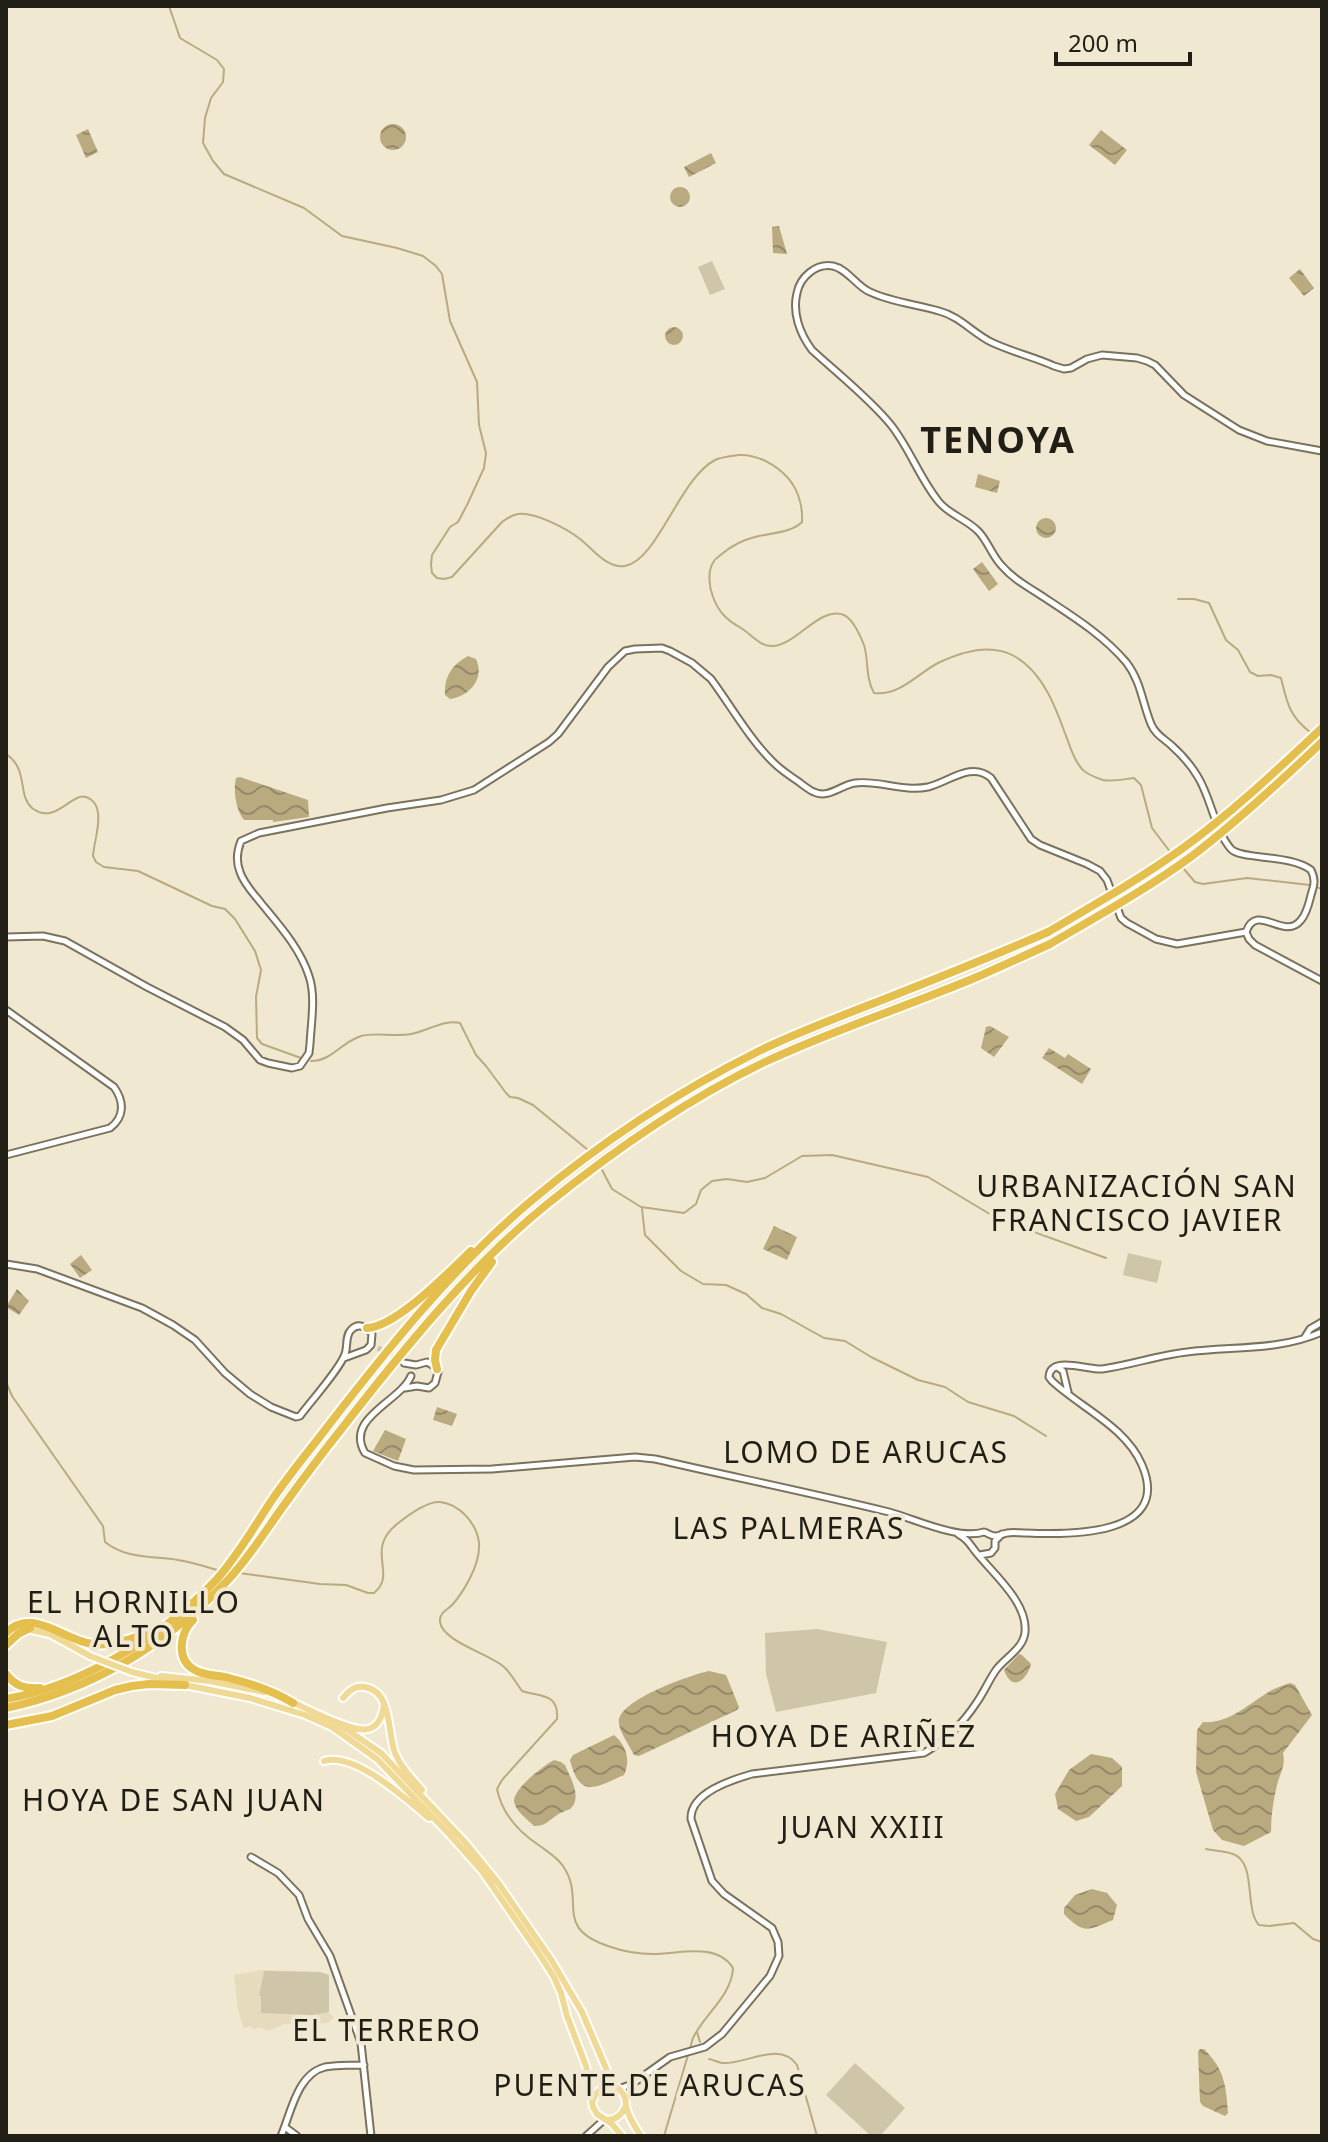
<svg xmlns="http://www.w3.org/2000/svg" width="1328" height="2142" viewBox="0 0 1328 2142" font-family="'Noto Sans',sans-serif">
	<defs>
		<pattern id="water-waves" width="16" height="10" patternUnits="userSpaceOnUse" patternTransform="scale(2)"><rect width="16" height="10" fill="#b9aa80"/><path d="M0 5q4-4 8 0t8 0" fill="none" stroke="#968a68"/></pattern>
	</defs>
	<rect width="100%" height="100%" fill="#f0e8d0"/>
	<path fill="#e6dbbd" d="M263 1970 320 1972 329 1975V2012L334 2017 328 2023 284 2024 269 2031 259 2027 252 2029 251 2026 244 2028 238 2010 234 1975Z"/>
	<path fill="#cfc5a8" d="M712 261 725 289 710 295 698 267Z
		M1128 1253 1162 1261 1157 1283 1123 1275Z
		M817 1629 887 1642 876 1693 776 1712 766 1674 765 1633Z
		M264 1971 320 1972 329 1975V2012L313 2015 261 2013V1996H259Z
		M855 2063 905 2108 880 2136H871L826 2095Z"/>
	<path fill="url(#water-waves)" d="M380 137a13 13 0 1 1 26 0a13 13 0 1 1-26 0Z
		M88 129 98 152 86 158 76 135Z
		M1101 130 1127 150 1115 165 1089 145Z
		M711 153 716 163 689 177 684 167Z
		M670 197a10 10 0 1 1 20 0a10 10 0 1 1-20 0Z
		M779 226 787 254 773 253 772 227Z
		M1300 269 1314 288 1304 296 1289 278Z
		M665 336a9 9 0 1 1 18 0a9 9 0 1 1-18 0Z
		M978 474 1000 481 997 493 975 487Z
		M1036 528a10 10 0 1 1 20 0a10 10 0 1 1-20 0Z
		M982 562 998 584 989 591 973 569Z
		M468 656 476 659C485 678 470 696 450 699L445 695C444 676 452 665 468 656Z
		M240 777 308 800 309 817 273 822V820H244C236 810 233 791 236 778Z
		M990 1026 1009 1037 994 1057 981 1048 986 1027Z
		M1049 1048 1065 1058 1068 1054 1091 1069 1082 1084 1042 1058Z
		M774 1226 797 1237 787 1260 763 1249Z
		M81 1255 92 1270 80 1278 70 1264Z
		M17 1289 29 1301 19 1315 6 1307Z
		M437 1407 457 1414 452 1426 433 1420Z
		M385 1430 406 1439 398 1461 373 1451Z
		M1019 1654 1022 1655 1031 1664C1027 1680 1012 1693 1004 1670Z
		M709 1671 726 1675 739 1707 737 1710 639 1756 634 1755C630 1746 617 1729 619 1719 625 1698 688 1676 709 1671Z
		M1290 1683 1295 1685 1312 1715 1283 1753C1286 1766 1280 1773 1277 1785 1273 1801 1271 1816 1271 1832L1244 1846 1222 1840 1213 1830 1196 1772 1197 1730 1203 1722C1230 1724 1249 1703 1272 1690 1278 1687 1284 1685 1290 1683Z
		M614 1735C626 1745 631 1760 624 1775 596 1787 580 1800 570 1760L573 1755Z
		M1091 1754 1112 1758 1122 1767V1786L1089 1817 1076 1821 1058 1809 1055 1794 1069 1770Z
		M554 1760 561 1762 565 1765C570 1777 583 1798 570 1809 566 1811 561 1812 557 1815 548 1821 546 1826 534 1826 528 1820 515 1811 514 1801 514 1788 543 1766 554 1760Z
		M1092 1889 1107 1893 1117 1905 1113 1920C1088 1930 1084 1935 1064 1914V1908L1075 1895Z
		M1200 2049H1204C1225 2070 1226 2086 1228 2113L1225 2116 1203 2106 1200 2102 1198 2052Z"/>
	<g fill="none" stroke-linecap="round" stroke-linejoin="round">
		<path stroke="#b9aa80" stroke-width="2" d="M169 6 180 38 217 60 224 69 223 82 211 98 205 118 203 143 213 161 224 174 304 208 342 236 397 248 423 256 436 266 442 274 450 321 477 382 479 425 486 453 484 468 467 505 458 522 450 527 432 555 431 565 432 573 437 578 444 579 452 577 502 522C506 519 512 515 518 514 535 512 566 528 580 539 593 549 607 569 625 566 658 560 679 479 715 460 721 457 732 456 739 455 754 454 771 462 783 473 797 485 803 504 802 522 791 533 770 533 755 537 743 540 733 545 723 553 722 554 714 560 714 561 707 571 709 587 713 597 719 613 727 620 741 628 751 634 759 646 772 646 796 646 820 605 844 615 853 619 861 637 864 645 869 661 865 677 874 693 900 696 917 674 938 663 961 652 991 643 1014 656 1043 672 1056 708 1066 736 1071 748 1073 759 1082 769 1086 774 1097 778 1103 780 1112 782 1124 779 1134 778L1141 785 1152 828 1171 853
			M1178 599H1194L1209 603 1226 640 1238 650 1250 672 1258 676 1271 675 1281 678C1287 702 1289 716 1310 732
			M6 754C29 769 17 795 32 808 50 822 63 805 77 798 87 793 97 802 98 813 100 827 94 842 93 856L96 862 104 867 138 871 212 906 225 909 235 919 255 951 261 970 256 997 257 1038 262 1044 301 1058
			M1183 868 1195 882 1203 884 1247 878 1310 885 1322 889
			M311 1061C332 1061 340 1043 361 1036 374 1032 394 1037 411 1034 427 1031 445 1019 460 1023L476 1055 486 1066 506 1093 510 1097 518 1098 533 1105 588 1150
			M601 1168 612 1189 641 1207 684 1213 696 1204 701 1190 712 1181 727 1179 747 1182 765 1178 802 1156 832 1155 928 1177 998 1219 1106 1258
			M642 1209 645 1235 681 1271 703 1284 726 1285 746 1294 762 1308 781 1314 824 1338 845 1341 871 1357 918 1380 945 1387 968 1402 1014 1416 1046 1436
			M6 1382 12 1396 103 1526 105 1542C126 1559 152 1556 178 1560 192 1562 206 1567 221 1571
			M239 1573 320 1584 346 1585 368 1593H374C398 1573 364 1551 397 1524 407 1516 427 1501 440 1502 460 1504 477 1524 479 1543 480 1555 475 1568 470 1578 466 1586 459 1597 453 1604 448 1610 439 1612 440 1622 443 1642 490 1654 504 1667 511 1673 516 1683 522 1691 541 1697 559 1693 557 1719L502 1780 497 1789C502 1814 520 1833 540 1846 548 1852 557 1857 563 1866 587 1901 551 1928 611 1947 625 1952 639 1954 653 1954 679 1954 717 1942 733 1968 732 1995 704 2015 693 2038L664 2136
			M1206 1849C1215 1851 1225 1851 1233 1854 1257 1862 1244 1910 1259 1925L1269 1926 1294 1923 1313 1939 1322 1942
			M697 2032 700 2042
			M709 2059C710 2059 721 2063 722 2063 745 2065 780 2040 797 2065L817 2136"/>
		<path stroke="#c7c0ab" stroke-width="5" stroke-dasharray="5 2.5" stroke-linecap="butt" d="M378 1348 398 1360"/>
		<defs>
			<path id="secondary" d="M1322 451 1267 441 1239 430 1184 395 1155 365 1147 361 1137 358 1102 355 1087 359 1071 368 1064 369 1054 366C1034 357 1012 352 991 342 973 333 959 316 939 311 915 304 890 302 868 291 856 285 847 269 833 266 816 263 800 277 797 293 792 313 800 334 812 350 837 373 870 399 891 425 910 449 920 479 939 502 950 515 966 519 978 531 988 541 992 556 1002 566 1014 580 1030 588 1045 598 1074 617 1104 636 1126 662 1141 681 1142 702 1151 724 1155 734 1163 738 1171 745 1181 754 1191 765 1198 777 1211 798 1215 831 1231 849 1241 860 1291 854 1311 870 1316 880 1314 885 1311 895 1309 903 1307 913 1301 920 1284 942 1257 901 1246 932L1249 939 1255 945 1322 981
				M6 937 43 936 65 941 147 987 225 1027 243 1040 260 1060 268 1063 292 1068 300 1066 309 1053 310 1044C311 1023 316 996 309 976 300 948 279 925 261 903 253 893 244 884 240 872 236 862 237 851 241 841L259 833 387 808 441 800 474 790 549 742 558 734 608 667 625 651 635 649 662 648 670 651 692 663 711 679C731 706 750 740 774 763 781 770 790 776 799 782 803 785 809 790 814 792 828 799 841 785 855 783 879 780 903 792 928 787 949 782 971 761 991 778L1031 839 1040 845 1087 864 1100 871 1107 880 1121 918 1127 923 1156 939 1177 944 1246 932
				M6 1010 114 1087C124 1101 125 1117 110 1128L6 1155
				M6 1264 37 1269 142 1308 173 1325 195 1340 225 1373 250 1394 271 1407 296 1417 300 1416C311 1401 340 1369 345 1354 348 1346 345 1336 351 1330 358 1322 367 1327 372 1334L371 1345
				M1305 1337 1310 1329 1322 1322
				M344 1358 366 1350 371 1345
				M404 1363 416 1365 427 1362 434 1366 438 1372 435 1383 429 1388 417 1386 405 1388
				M1057 1367 1063 1371 1068 1392
				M411 1376C400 1402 344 1418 365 1453L394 1466 414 1470 492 1469 635 1457 655 1459C733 1477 812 1493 889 1512 915 1519 958 1540 984 1532 988 1533 991 1536 995 1536 999 1536 1003 1534 1007 1533 1013 1532 1020 1533 1026 1533 1067 1535 1173 1537 1142 1465 1126 1427 1081 1408 1052 1381
				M1052 1381 1049 1377C1050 1355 1087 1370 1102 1369 1131 1365 1159 1355 1187 1352 1233 1346 1279 1351 1322 1332
				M980 1555 991 1553 995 1548V1541L1002 1534
				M251 1857 278 1873 299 1895 308 1919 330 1956 361 2043 371 2136
				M619 2089 632 2084 670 2057 705 2047 722 2034 770 1976 779 1956 778 1942 772 1928 724 1894 712 1881 691 1819C690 1793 731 1780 752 1774L924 1753C945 1741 964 1722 977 1702 984 1692 989 1680 996 1670 1005 1658 1024 1648 1025 1632 1028 1602 992 1573 975 1551 969 1543 967 1539 958 1534
				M285 2127 297 2136
				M281 2136C291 2113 297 2074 325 2067 337 2065 351 2065 364 2065
				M586 2136 605 2119"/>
			<path id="primary" d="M27 1629 50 1634 90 1656
				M132 1672 185 1685 250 1698 305 1715 332 1727 377 1759 450 1835 482 1871 538 1952 554 1977 561 1993 567 2016 586 2066 593 2107 597 2114 612 2124 622 2136
				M161 1676 210 1681 264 1692
				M343 1698C349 1691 355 1685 365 1687 393 1692 387 1733 395 1753 401 1768 412 1778 422 1790
				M290 1701C306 1708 352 1733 368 1729 380 1726 383 1714 384 1704
				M334 1721 381 1753 464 1841 499 1884 552 1961 582 2012 614 2087
				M324 1761C354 1751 406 1799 429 1818
				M593 2100C598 2087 614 2079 623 2094 627 2100 625 2100 626 2106 628 2117 635 2127 641 2136
				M607 2120C615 2120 622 2115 625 2107"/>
			<path id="highway" d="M367 1328C396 1327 449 1272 471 1251
				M437 1369 435 1360 436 1350 471 1291 492 1262
				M193 1620C180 1633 176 1658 193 1669 203 1676 218 1675 229 1678 253 1684 273 1691 293 1703
				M6 1633C33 1606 64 1641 93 1644 112 1646 129 1640 147 1633
				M6 1645 18 1634 30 1628
				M6 1674C15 1686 25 1689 40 1688
				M6 1699C82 1686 165 1635 217 1579 239 1554 255 1525 274 1497 288 1477 303 1458 318 1439 381 1357 452 1267 531 1201 601 1142 677 1092 759 1051 798 1032 841 1016 882 1000 938 978 993 956 1048 932
				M6 1708C92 1690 167 1644 227 1581 250 1557 267 1528 287 1501 305 1476 324 1451 343 1427 402 1351 471 1266 545 1206 614 1150 687 1099 767 1061 836 1029 908 1006 977 977 1002 966 1026 955 1050 944
				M6 1725 52 1716 115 1690 132 1686 149 1684 185 1685"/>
		</defs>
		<use href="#secondary" stroke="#7a725d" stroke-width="9"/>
		<use href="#primary" stroke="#fff" stroke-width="10"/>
		<use href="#highway" stroke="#fff" stroke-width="12"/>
		<use href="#secondary" stroke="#fff" stroke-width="5"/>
		<use href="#primary" stroke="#efd994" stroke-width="6"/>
		<use href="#highway" stroke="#e4bf4d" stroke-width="8"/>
		<defs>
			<path id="primary-bridge" d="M90 1656 132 1672"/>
			<path id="highway-bridge" d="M1048 932C1094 905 1140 879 1183 848 1233 812 1277 770 1322 728
				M1050 944C1098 916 1147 889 1192 856 1238 821 1280 782 1322 742"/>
		</defs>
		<use href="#primary-bridge" stroke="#fff" stroke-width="10" stroke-linecap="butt"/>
		<use href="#highway-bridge" stroke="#fff" stroke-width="12" stroke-linecap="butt"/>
		<use href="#primary-bridge" stroke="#efd994" stroke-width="6"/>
		<use href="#highway-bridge" stroke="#e4bf4d" stroke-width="8"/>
	</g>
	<g text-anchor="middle" stroke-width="8" stroke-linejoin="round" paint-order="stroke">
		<g font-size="30" letter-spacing="2" fill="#211e16" stroke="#f0e8d0">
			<text x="1137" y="1197">URBANIZACIÓN SAN<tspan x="1137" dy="34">FRANCISCO JAVIER</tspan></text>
			<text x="866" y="1463">LOMO DE ARUCAS</text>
			<text x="789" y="1539">LAS PALMERAS</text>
			<text x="134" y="1613">EL HORNILLO<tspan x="134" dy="34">ALTO</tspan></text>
			<text x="844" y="1747">HOYA DE ARIÑEZ</text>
			<text x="174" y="1811">HOYA DE SAN JUAN</text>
			<text x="863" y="1838">JUAN XXIII</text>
			<text x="387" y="2041">EL TERRERO</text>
			<text x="650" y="2096">PUENTE DE ARUCAS</text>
		</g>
		<g font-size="36" font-weight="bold" letter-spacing="2" fill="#211e16" stroke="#f0e8d0">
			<text x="998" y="453">TENOYA</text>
		</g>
	</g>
	<rect width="1328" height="2142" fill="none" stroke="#211e16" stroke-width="16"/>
	<path d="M1056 52v12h134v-12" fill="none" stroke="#211e16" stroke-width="4"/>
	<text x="1068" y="52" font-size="24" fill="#211e16" stroke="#f0e8d0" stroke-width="6" paint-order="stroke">200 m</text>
</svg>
